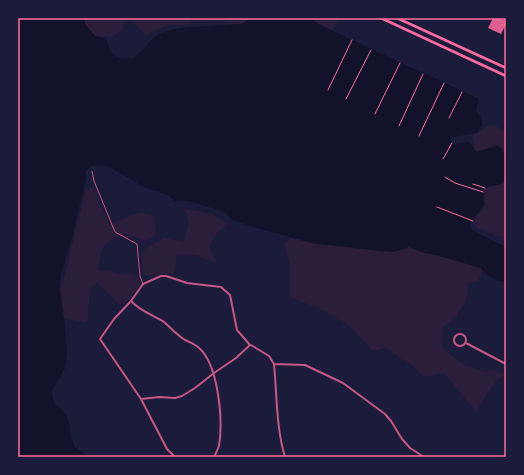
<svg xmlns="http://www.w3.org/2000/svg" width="524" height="475" viewBox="0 0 524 475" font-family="Inter,sans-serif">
	<rect width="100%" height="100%" fill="#1b1b3a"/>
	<path fill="#2a1e3b" d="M84 18H249L247 21 241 25 218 21 192 22 186 26 171 25 154 31 147 36 130 20 124 23 123 30C112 37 107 38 95 36L85 24Z
		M310 18H339L332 30 320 25Z
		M492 124 506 132V151L497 145 479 151 475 150 473 137 474 134C481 132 485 126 492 124Z
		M506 179V239L476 227 473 223 485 206 484 189 502 184Z
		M94 187 109 224 141 212 154 216 156 235 144 241 124 234C101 244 102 246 98 270L137 275 140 285 127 301 120 305 97 283 90 289 87 323 64 318 61 289 86 189Z
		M184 208 212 214 228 224 217 233 209 246 217 263 195 255H177L174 273 147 276 141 271 143 250 164 238 184 242 189 221Z
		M291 238 317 244 386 252 399 251 409 247 421 252 436 255 481 268 483 272 476 282H470L468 284C468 291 468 298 464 304 461 309 458 312 456 318L443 327 442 344 445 351 466 366 485 372 496 371 506 375 497 380 477 409V413L444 373 424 377 410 364 386 348 373 351C365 343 357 333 349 326 333 314 308 304 290 297V264L284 244Z"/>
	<path fill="#12122b" d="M18 18H84L85 24 95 36 106 38C109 48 111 58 124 58 127 58 131 59 133 58 143 53 148 39 162 33 181 25 206 27 226 25 235 22 242 28 249 18H310L320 25 477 98 479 100 476 110 482 119V126L476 133 453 137 451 138 450 140 453 144 470 142 475 151 477 152 496 146C508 150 508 169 505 180L500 184 483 188 482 190 484 203 482 207 470 224 472 230 506 247V282C497 282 487 276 481 268L436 255 421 252 409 247 394 252 317 244 264 230 232 220 225 212 222 211 188 201H175L168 195 146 188 107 166 100 165 91 166 86 171V178L72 238 61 274 59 289 64 318 67 352 65 368 52 391 53 399 56 405 66 414 69 422 70 433 75 447 88 457H18Z"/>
	<path fill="#dd5f8e" d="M493 18H500L506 21V24L501 34 488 28Z"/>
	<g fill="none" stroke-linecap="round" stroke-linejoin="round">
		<path stroke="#ff6b9d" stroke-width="1" d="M328 90 352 40
			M346 99 371 50
			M375 114 400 63
			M449 118 462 92
			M399 126 423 74
			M419 136 444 83
			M443 159 452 143
			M445 177 455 183 483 192
			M473 184 485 188
			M437 207 473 221"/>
		<path stroke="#c65784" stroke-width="1" d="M92 171 94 181 115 232 137 244 140 276 143 284"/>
		<path stroke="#c65784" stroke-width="2" d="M131 301C140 311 153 315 164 322 171 328 177 335 185 340 189 342 194 344 198 347 219 364 223 421 219 446 218 449 216 453 214 457
			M454 340a6 6 0 1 1 12 0a6 6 0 1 1-12 0Z
			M466 343 506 364
			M251 345 269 356 274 364 305 365 343 383 385 414 391 421 402 439 410 448 424 457
			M274 364C277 395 276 427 285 457
			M141 399 159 397 175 398 182 396 195 388 214 373 236 358 250 345 237 330 230 295 221 287 187 283 166 276H161L143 284 131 301 114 319 100 339 141 399 167 449 175 457"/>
		<path stroke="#ff6b9d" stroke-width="2.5" d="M381 18 506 76
			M397 18 506 68"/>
	</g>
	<rect width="524" height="475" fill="none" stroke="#1b1b3a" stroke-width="38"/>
	<rect x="19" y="19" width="486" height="437" fill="none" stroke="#ff6b9d" stroke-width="1.5"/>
</svg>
